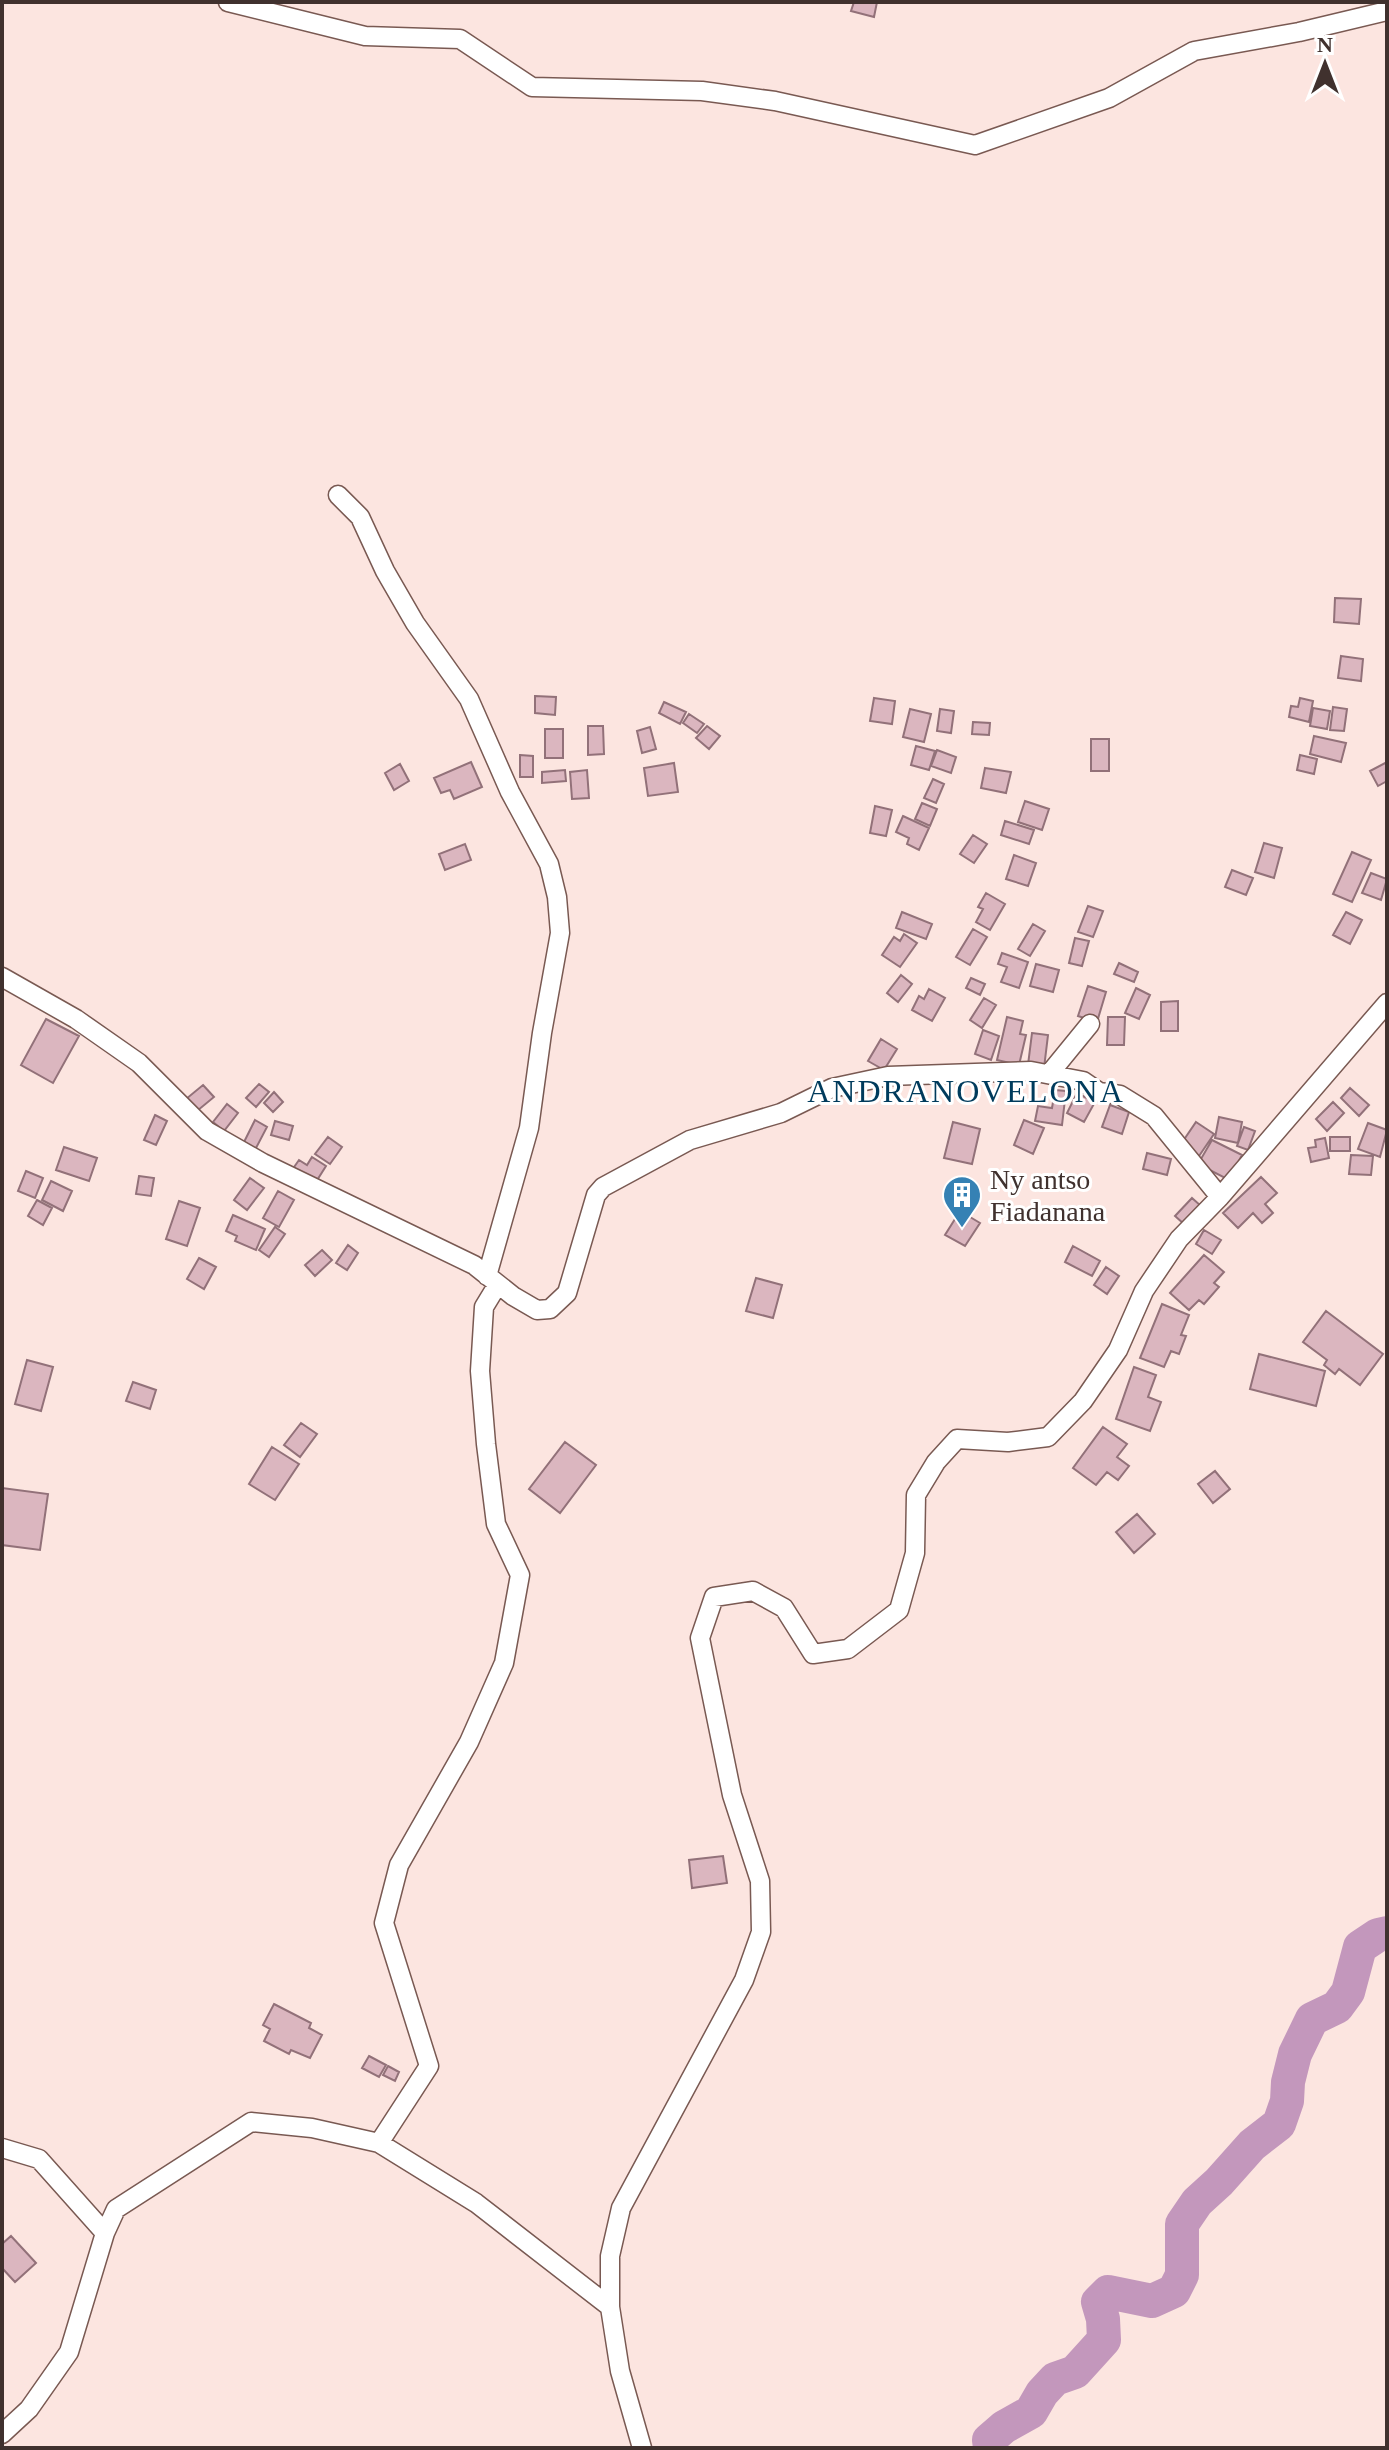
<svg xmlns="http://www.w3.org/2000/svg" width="1389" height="2450" viewBox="0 0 1389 2450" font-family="'Times New Roman',serif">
	<rect width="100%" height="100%" fill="#fce5e0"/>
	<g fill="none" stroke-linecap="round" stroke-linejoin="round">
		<path stroke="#c397bc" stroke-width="34" d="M990 2448 989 2440 1004 2427 1031 2412 1042 2393 1055 2379 1075 2372 1104 2340 1103 2319 1098 2302 1108 2292 1152 2301 1174 2291 1182 2275V2224L1197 2202 1219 2182 1252 2145 1279 2124 1287 2101 1288 2082 1295 2054 1312 2019 1337 2007 1348 1992 1360 1947 1378 1935 1387 1933"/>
	</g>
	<path fill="#dbb6bf" stroke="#927179" stroke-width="2" d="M854 2H877L874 17 851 11Z
		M1335 598 1361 599 1359 624 1334 622Z
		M1341 656 1363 659 1361 681 1338 678Z
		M535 696 556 697 555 715 535 713Z
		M874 698 895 701 892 724 870 721Z
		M1300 698 1313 701 1309 722 1289 717 1291 706 1298 707Z
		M664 702 686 712 680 724 659 713Z
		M1333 707 1347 709 1344 731 1330 730Z
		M1313 708 1330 711 1327 729 1310 726Z
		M910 709 931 714 924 742 903 737Z
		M940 709 954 711 951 733 937 731Z
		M689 714 704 724 697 733 683 723Z
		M973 722 990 723 989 735 972 734Z
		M588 726H603L604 754 588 755Z
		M707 726 720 736 709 749 696 738Z
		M650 727 656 749 642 753 637 731Z
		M545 729H563V758H545Z
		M1314 736 1346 743 1341 762 1310 754Z
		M1091 739H1109V771H1091Z
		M916 746 935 751 929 770 911 765Z
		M937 750 956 757 951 773 931 766Z
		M520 755 533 756V777H520Z
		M1300 755 1317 759 1314 774 1297 770Z
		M471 762 482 787 454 799 450 790 441 793 434 778Z
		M1387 762V781L1378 786 1370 771Z
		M674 763 678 792 648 796 644 768Z
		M400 764 409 781 394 790 385 773Z
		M985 768 1011 772 1006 793 981 788Z
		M565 770 566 781 542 783V772Z
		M587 770 589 798 572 799 570 772Z
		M933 779 944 784 936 803 924 798Z
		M1025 801 1049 809 1042 830 1018 822Z
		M922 803 937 809 930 826 915 819Z
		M875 806 892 810 886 836 870 833Z
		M903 816 929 828 919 850 907 844 909 838 896 832Z
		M1005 821 1034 830 1029 844 1001 835Z
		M973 835 987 844 974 863 960 854Z
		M1264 843 1282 848 1274 878 1255 872Z
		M465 844 471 860 445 870 439 854Z
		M1352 852 1371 860 1352 902 1333 894Z
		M1014 855 1036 863 1028 886 1006 879Z
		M1232 870 1253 878 1246 895 1225 887Z
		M1371 873 1387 879 1381 900 1362 893Z
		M986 893 1005 904 990 930 976 922 983 909 978 907Z
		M1088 906 1103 911 1093 937 1078 932Z
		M902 912 932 924 926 939 896 928Z
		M1346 912 1362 920 1350 944 1333 935Z
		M1033 924 1045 931 1030 956 1018 949Z
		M973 929 987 937 970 965 956 957Z
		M904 934 917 943 900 967 882 955 894 937 900 941Z
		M1075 938 1089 941 1082 966 1069 963Z
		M1002 953 1028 962 1019 988 1001 982 1007 967 998 964Z
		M1119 963 1138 972 1134 982 1114 974Z
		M1036 964 1059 970 1053 992 1030 986Z
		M901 975 912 984 898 1002 887 993Z
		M971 978 985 984 980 995 966 988Z
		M1088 986 1106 992 1097 1022 1078 1016Z
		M1136 988 1150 995 1139 1019 1125 1013Z
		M929 989 945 998 932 1021 912 1010 919 996 924 999Z
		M984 998 996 1005 982 1028 970 1020Z
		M1178 1001V1031H1161V1002Z
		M1007 1017 1023 1021 1020 1034 1026 1035 1019 1065 997 1060Z
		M1108 1017H1125L1124 1045H1107Z
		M46 1019 79 1036 53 1083 21 1065Z
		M983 1030 999 1036 991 1060 975 1054Z
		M1032 1033 1048 1035 1044 1068 1028 1065Z
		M881 1039 897 1049 884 1070 868 1061Z
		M259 1084 269 1092 256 1107 246 1098Z
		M203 1085 214 1097 197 1111 186 1099Z
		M1350 1088 1369 1105 1359 1116 1341 1098Z
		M1055 1090 1066 1091 1062 1125 1035 1121 1038 1106 1052 1108Z
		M274 1092 283 1102 273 1112 264 1103Z
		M1077 1093 1095 1102 1084 1122 1067 1113Z
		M1333 1102 1344 1113 1327 1131 1316 1119Z
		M227 1104 238 1113 224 1131 213 1122Z
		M1110 1105 1129 1112 1122 1134 1102 1127Z
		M155 1115 167 1121 156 1145 144 1140Z
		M1219 1117 1242 1122 1238 1143 1215 1138Z
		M255 1120 267 1127 255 1150 243 1144Z
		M1024 1120 1044 1128 1033 1154 1014 1145Z
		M275 1121 293 1126 289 1140 271 1135Z
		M953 1122 980 1129 972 1164 944 1158Z
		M1196 1122 1214 1134 1197 1159 1181 1144Z
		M1368 1123 1387 1130 1380 1157 1358 1149Z
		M1244 1127 1255 1131 1248 1150 1237 1146Z
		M328 1137 342 1147 330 1164 315 1154Z
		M1330 1137H1350V1151H1330Z
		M1325 1138 1329 1158 1311 1162 1308 1148 1316 1147 1315 1140Z
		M1212 1140 1242 1155 1229 1180 1198 1164Z
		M64 1147 97 1158 89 1181 56 1170Z
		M1147 1153 1171 1159 1167 1175 1143 1169Z
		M1351 1155 1373 1156 1371 1175 1349 1174Z
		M312 1157 326 1166 314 1185 292 1170 299 1160 307 1165Z
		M26 1171 43 1178 35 1198 18 1191Z
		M139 1176 154 1178 151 1196 136 1194Z
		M1261 1177 1277 1193 1265 1204 1273 1213 1262 1223 1253 1213 1238 1228 1223 1213Z
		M250 1178 264 1188 247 1210 234 1200Z
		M51 1181 72 1191 63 1211 42 1200Z
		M278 1191 294 1200 279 1227 263 1218Z
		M1192 1198 1201 1206 1184 1224 1175 1216Z
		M37 1200 52 1208 43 1225 28 1216Z
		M179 1201 200 1208 187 1246 166 1239Z
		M960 1211 980 1223 965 1246 945 1235Z
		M233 1215 265 1229 256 1250 235 1241 237 1236 226 1231Z
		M275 1227 285 1234 269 1257 259 1250Z
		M1204 1230 1221 1240 1212 1254 1196 1244Z
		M348 1245 358 1253 347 1270 336 1263Z
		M1073 1246 1100 1261 1092 1276 1065 1262Z
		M322 1250 332 1260 315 1276 305 1265Z
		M1204 1255 1224 1272 1214 1283 1219 1287 1204 1304 1199 1300 1189 1310 1170 1293Z
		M199 1258 216 1267 204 1289 187 1279Z
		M1106 1267 1119 1276 1107 1294 1094 1285Z
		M756 1278 782 1285 773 1318 746 1311Z
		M1162 1304 1189 1315 1181 1335 1186 1336 1179 1354 1171 1351 1164 1367 1140 1358Z
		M1326 1311 1383 1354 1360 1385 1339 1369 1335 1374 1324 1365 1327 1360 1303 1342Z
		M1259 1354 1325 1371 1316 1406 1250 1389Z
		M27 1360 53 1367 41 1411 15 1404Z
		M1134 1367 1156 1375 1148 1397 1161 1402 1150 1431 1116 1419Z
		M133 1382 156 1390 150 1409 126 1401Z
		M301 1423 317 1434 300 1457 284 1445Z
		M1103 1427 1127 1444 1117 1457 1129 1466 1118 1480 1107 1472 1096 1485 1073 1468Z
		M565 1442 596 1465 560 1513 529 1489Z
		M272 1447 299 1464 275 1500 249 1484Z
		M1215 1471 1230 1489 1213 1503 1198 1484Z
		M2 1488 48 1494 40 1550 2 1545Z
		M1137 1514 1155 1534 1134 1553 1116 1532Z
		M723 1856 727 1883 692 1888 689 1860Z
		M274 2004 311 2023 309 2028 322 2035 310 2058 291 2050 289 2054 264 2041 270 2029 263 2025Z
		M369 2056 386 2065 379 2077 362 2068Z
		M388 2066 399 2072 395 2081 383 2075Z
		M11 2236 36 2263 15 2282 2 2268V2244Z"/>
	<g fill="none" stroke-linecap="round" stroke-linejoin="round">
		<defs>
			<path id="street" d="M228 2 365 36 460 39 532 87 702 91 775 101 975 145 1109 98 1194 51 1299 32 1387 11
				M338 495 360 517 385 571 415 623 469 699 510 792 549 864 557 897 560 933 542 1033 529 1128 487 1276
				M2 977 76 1019 139 1063 207 1131 263 1163 474 1265 513 1296 537 1310 550 1309 567 1293 596 1195 603 1187 690 1140 781 1113 832 1088 888 1076 1031 1071 1083 1081 1099 1092 1120 1095 1154 1116 1220 1197
				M1050 1073 1090 1024
				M379 2143 429 2066 384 1923 399 1865 469 1742 504 1663 520 1575 496 1524 486 1444 480 1371 484 1307 498 1284
				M2 2148 39 2159 105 2233 116 2209 251 2122 312 2128 379 2143 476 2203 610 2307
				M2 2434 29 2409 69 2352 105 2233
				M642 2448 620 2371 610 2307V2256L621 2208 744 1980 761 1932 760 1881 732 1795 700 1638 714 1597 753 1591 784 1608 813 1654 848 1649 899 1610 915 1553 916 1495 936 1462 957 1439 1008 1442 1048 1437 1083 1401 1118 1350 1144 1291 1179 1239 1220 1197 1387 1003"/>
		</defs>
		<use href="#street" stroke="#795952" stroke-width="21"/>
		<use href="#street" stroke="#fff" stroke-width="18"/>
	</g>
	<defs>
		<symbol id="building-pin" viewBox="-11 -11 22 30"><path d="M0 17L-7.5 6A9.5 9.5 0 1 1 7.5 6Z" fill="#3581b4" stroke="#fff"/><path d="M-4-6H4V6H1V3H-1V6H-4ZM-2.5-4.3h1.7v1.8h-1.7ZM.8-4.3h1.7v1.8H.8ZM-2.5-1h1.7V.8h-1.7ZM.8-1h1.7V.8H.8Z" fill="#fff"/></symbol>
	</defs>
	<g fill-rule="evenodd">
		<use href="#building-pin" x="940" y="1173" width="44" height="60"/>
	</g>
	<g text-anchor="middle" stroke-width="6" stroke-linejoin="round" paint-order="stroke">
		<g font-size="28" fill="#40312e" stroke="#fff" text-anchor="start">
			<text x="990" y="1189">Ny antso<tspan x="990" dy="32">Fiadanana</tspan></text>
		</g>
		<g font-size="32" letter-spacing="2" fill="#003b5c" stroke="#fff">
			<text x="966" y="1102">ANDRANOVELONA</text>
		</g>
	</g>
	<rect width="1389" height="2450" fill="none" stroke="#40312e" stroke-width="8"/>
	<g transform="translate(1325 64)" stroke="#ffffff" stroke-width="6" paint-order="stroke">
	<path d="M0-6L14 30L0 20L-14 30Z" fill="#40312e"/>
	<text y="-12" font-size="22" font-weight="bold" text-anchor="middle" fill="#40312e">N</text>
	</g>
</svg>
